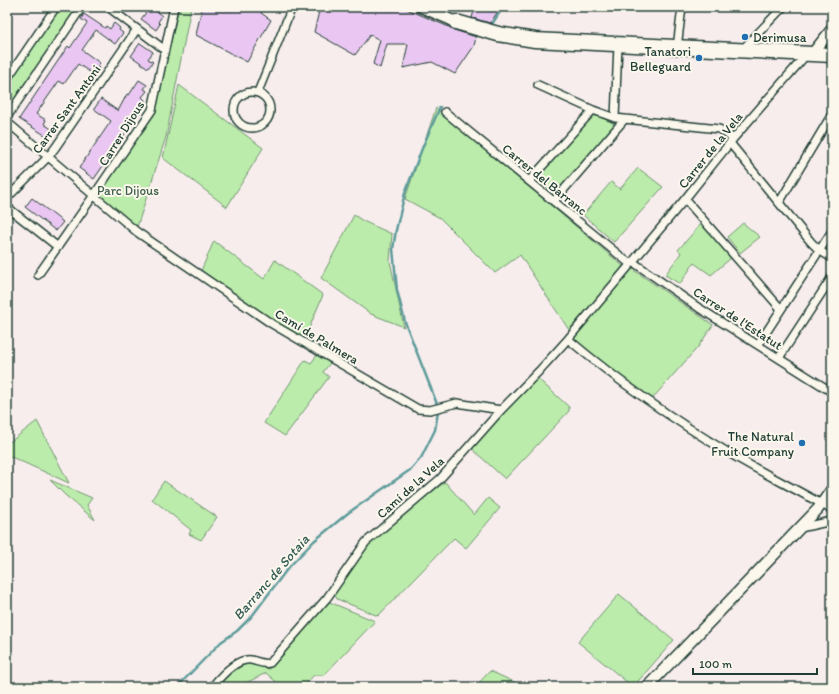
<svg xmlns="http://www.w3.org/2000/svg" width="839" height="694" viewBox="0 0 839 694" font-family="Itim,sans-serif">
	<rect width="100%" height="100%" fill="#f8eded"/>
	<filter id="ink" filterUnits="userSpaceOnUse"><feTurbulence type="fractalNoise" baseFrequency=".025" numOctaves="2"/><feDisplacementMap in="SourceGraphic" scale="8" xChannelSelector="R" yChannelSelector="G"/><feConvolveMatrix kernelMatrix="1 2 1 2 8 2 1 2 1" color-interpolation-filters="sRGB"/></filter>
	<g filter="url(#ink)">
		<path fill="#bcecab" stroke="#6e9470" d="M61 7H79L7 110V85Z
			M179 7H191L166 137 137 227 99 194 154 115Z
			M179 85 263 148 227 207 163 158Z
			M436 108 624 267 569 330 520 255 495 273 440 218 405 199Z
			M597 115 613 123 615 126 556 194H554L540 182 538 177 590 118 593 116Z
			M638 168 663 187 614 242 583 215 611 182 620 189Z
			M354 215 363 221 392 234 390 261 404 327 371 314 321 278Z
			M702 223 731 258 711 275 694 263 680 284 665 275 681 253 678 250Z
			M743 223 760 237 740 253 727 237Z
			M214 241 264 279 275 260 323 295 304 340 263 315 200 273Z
			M631 268 713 325 698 347 651 400 572 340Z
			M317 355 330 363 323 372 329 377 285 436 264 423 305 360 311 363Z
			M536 377 569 407V411L505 479 470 447Z
			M37 421 69 483 7 455V439L10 442Z
			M50 480 92 498 87 505 95 520 65 495Z
			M164 481 217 517 201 540 189 534 191 530 152 499Z
			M445 482 474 515 488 498 500 508 466 548 454 538 378 616 337 599 334 593 364 547 384 528Z
			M619 594 674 640 633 687 578 642Z
			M327 601 375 621 324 675H314L303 687H282L266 673 246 683 243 687H214C237 667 238 657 269 669Z
			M490 671 525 687H475Z"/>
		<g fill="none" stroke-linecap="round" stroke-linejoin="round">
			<path stroke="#5d9b9a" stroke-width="2.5" d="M492 24 503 7
				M437 404 405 322 397 290 393 249 396 230 405 193 423 146 440 107
				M177 687 221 642 237 631 252 616 288 568 314 541 348 513 410 470 421 458 435 430 438 412"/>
		</g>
		<path fill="#eac7f2" stroke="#1f3d34" d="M202 7H264L261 13 271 20 247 62 196 35Z
			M320 7H402L449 27 454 30 476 37 474 46 455 74 432 62 403 68 408 44H387L380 68 373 64 380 40 370 35 355 55 314 32Z
			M475 7H501L490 23 472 18Z
			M153 9 162 16 158 22 160 24 156 30 141 19 148 10 151 12Z
			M84 14 105 28 106 26 110 29 114 23 120 28 119 30 123 33 115 44 96 30 82 50 100 63 97 67 99 68 94 75 78 64 64 84 59 81 36 114 46 120 44 124 53 130 48 137 19 119 68 46 70 48 87 23 81 19Z
			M140 43 153 52 148 59 153 62 148 68 131 56Z
			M139 80 147 85 144 89 147 91 142 97 145 100 142 109 94 179 79 168 111 121 94 109 101 99 118 111 127 94 129 95Z
			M32 198 63 222 56 231 25 207Z"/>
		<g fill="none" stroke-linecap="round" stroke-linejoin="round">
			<defs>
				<path id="street" d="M108 7 165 50
					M677 48 682 7
					M742 50 783 7
					M7 79 56 7
					M538 85 593 110 615 118 719 129 724 132 733 139
					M234 110a18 18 0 1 1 36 0a18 18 0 1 1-36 0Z
					M258 92 292 7
					M445 112 630 264
					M7 117 82 7
					M615 118 618 45
					M7 122 137 232 272 324 418 409 430 410 457 403 501 410
					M730 143 811 242 820 251 832 258
					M529 181 593 110
					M7 198 48 157 55 148 137 29
					M685 199 781 309
					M554 201 624 120
					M779 203 832 114
					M7 207 58 247
					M633 262 699 308 832 392
					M38 275 94 195 152 110 174 7
					M568 339C620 383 675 421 734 456 766 475 800 491 832 510
					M758 345 832 231
					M779 358 832 277
					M800 528 832 521
					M212 687C220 677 237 658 251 660 257 661 263 665 270 663L327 598 366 542 440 479 501 410 539 371 568 339 685 199 733 139 807 54"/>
				<path id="secondary" d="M421 7 456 22
					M812 54 832 29
					M647 687 818 509 832 489"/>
				<path id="highway" d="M456 22 498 34 535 40 832 55"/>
			</defs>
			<use href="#street" stroke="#1f3d34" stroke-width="10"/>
			<use href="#secondary" stroke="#1f3d34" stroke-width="13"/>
			<use href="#highway" stroke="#1f3d34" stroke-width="17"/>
			<use href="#street" stroke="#fbf7ec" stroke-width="7"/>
			<use href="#secondary" stroke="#fbf7ec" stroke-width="10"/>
			<use href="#highway" stroke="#fbf7ec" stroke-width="14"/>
		</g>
	</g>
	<g fill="#1f6fb2" stroke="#fbf7ec" stroke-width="1.5">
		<circle cx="745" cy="37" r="4"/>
		<circle cx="699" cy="58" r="4"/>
		<circle cx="802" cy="443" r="4"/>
	</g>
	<g text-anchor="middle" stroke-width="4" stroke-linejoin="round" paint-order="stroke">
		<g font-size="13" fill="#1f3d34" stroke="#fbf7ec" text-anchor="end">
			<text x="753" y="42" text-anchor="start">Derimusa</text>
			<text x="691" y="56">Tanatori<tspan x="691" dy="15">Belleguard</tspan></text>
			<text x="794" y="441">The Natural<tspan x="794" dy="15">Fruit Company</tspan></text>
		</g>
		<g font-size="13" fill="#1f3d34" stroke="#fbf7ec">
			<text transform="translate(66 109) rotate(-54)" y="5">Carrer Sant Antoni</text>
			<text transform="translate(121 133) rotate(-58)" y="5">Carrer Dijous</text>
			<text transform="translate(710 150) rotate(-51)" y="5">Carrer de la Vela</text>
			<text transform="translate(545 179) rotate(39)" y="5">Carrer del Barranc</text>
			<text transform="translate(738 318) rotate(33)" y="5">Carrer de l'Estatut</text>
			<text transform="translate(317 336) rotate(31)" y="5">Camí de Palmera</text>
			<text transform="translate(410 487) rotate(-42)" y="5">Camí de la Vela</text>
		</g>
		<g font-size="13" fill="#3e604c" stroke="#fbf7ec">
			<text x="128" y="195">Parc Dijous</text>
		</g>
		<g font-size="14" font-style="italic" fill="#345c56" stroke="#fbf7ec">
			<text transform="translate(271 577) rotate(-49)" y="5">Barranc de Sotaia</text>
		</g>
	</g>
	<rect width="839" height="694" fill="none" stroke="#fbf7ec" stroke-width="24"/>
	<rect x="12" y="12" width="815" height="670" fill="none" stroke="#1f3d34" stroke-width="1.5" filter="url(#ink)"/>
	<path d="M693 668v6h124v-6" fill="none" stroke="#1f3d34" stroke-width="2"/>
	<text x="699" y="668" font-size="12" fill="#1f3d34" stroke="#fbf7ec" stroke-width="3" paint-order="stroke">100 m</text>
</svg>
